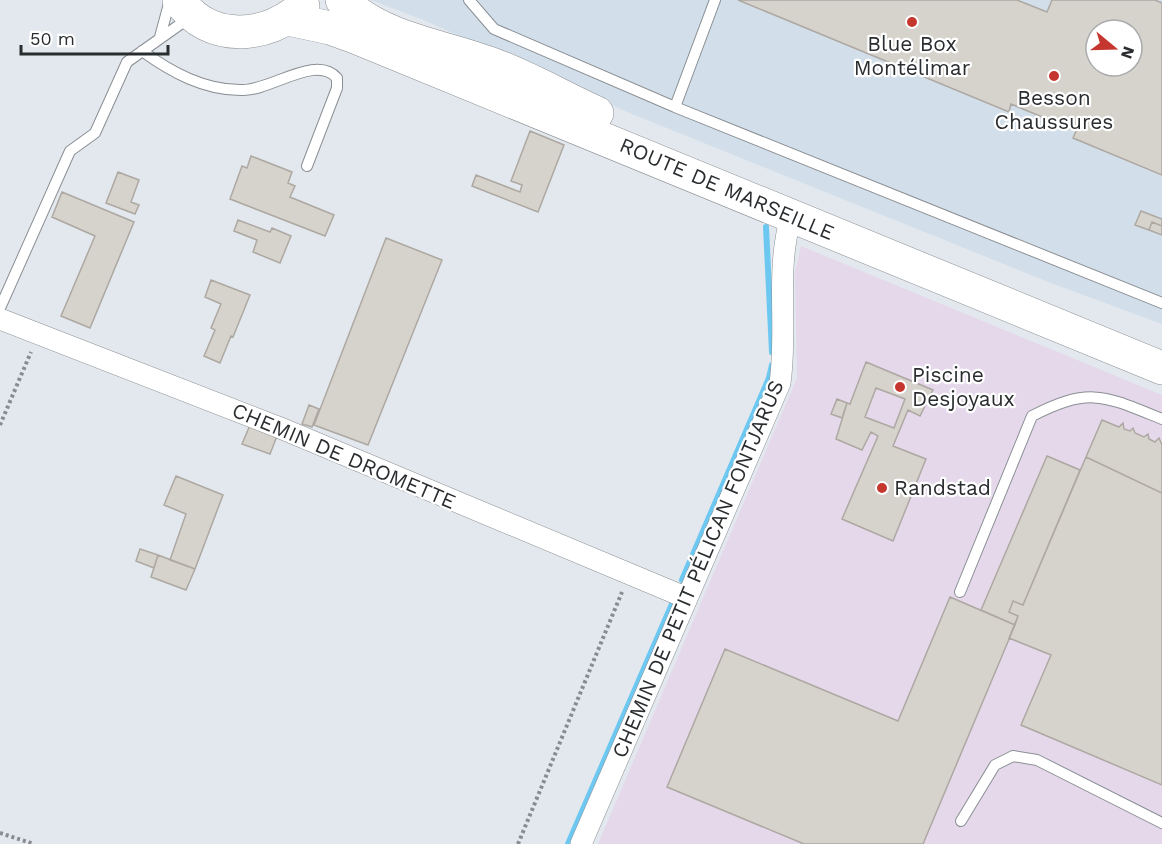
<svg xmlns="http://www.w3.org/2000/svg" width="1162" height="844" viewBox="0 0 1162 844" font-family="'Work Sans',sans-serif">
	<rect width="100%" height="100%" fill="#e2e8ed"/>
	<path fill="#d2dee9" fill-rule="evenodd" d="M371 0H1162V324L1051 283 627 112 426 21ZM1096 30H1132V66H1096Z"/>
	<path fill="#e5d8eb" d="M801 246 1162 395V844H598L797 378 795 272Z"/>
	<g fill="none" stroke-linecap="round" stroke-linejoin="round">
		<path stroke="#6dc8f1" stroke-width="6" d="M766 227 772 352
			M682 580 769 378 772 365
			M568 844 672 604"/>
	</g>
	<path fill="#d6d2cc" stroke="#ada8a2" stroke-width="1.5" fill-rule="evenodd" d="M738 0H1017L1047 12 1052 0H1155L1162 3V175L1073 138 1076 131 1011 104 1009 112ZM1096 30H1132V66H1096Z
		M530 131 564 145 538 212 472 186 476 175 520 192 522 185 511 181Z
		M251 156 292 172 288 183 295 186 290 197 334 215 325 236 230 199 242 166 247 168Z
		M118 172 139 180 131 202 139 205 135 214 106 203Z
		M62 192 134 222 90 328 61 316 95 236 52 217Z
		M1141 211 1162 219V226L1152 222 1149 230 1135 225Z
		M238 220 270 232 272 228 291 236 280 263 253 252 257 240 234 231Z
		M1152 222 1162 226V235L1149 230Z
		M386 238 442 260 368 445 314 425Z
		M211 280 250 295 233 337 231 336 220 363 204 356 215 330 211 328 221 304 205 297Z
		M866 362 933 390 920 416 908 410 893 446 926 459 893 541 842 519 878 436 871 432 862 450 836 439 847 403 850 404ZM876 388 905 399 894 428 865 417Z
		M837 399 847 403 842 418 831 414Z
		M309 405 319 409 312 427 302 424Z
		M1102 420 1119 427 1123 423 1124 429 1130 431 1133 428 1135 433 1144 437 1148 434 1149 439 1155 442 1159 438 1162 445V493L1086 457Z
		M250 425 277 436 270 454 242 444Z
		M1047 456 1080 470 1023 605 1013 601 1009 612 1018 616 1015 625 981 610Z
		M1086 457 1162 493V785L1021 725 1051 655 1009 638 1018 616 1009 612 1013 601 1023 605Z
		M176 476 223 495 195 569 170 560 186 514 164 505Z
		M140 549 158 555 154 568 136 561Z
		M158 555 195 569 186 590 151 577Z
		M950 597 1015 625 923 844H804L667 787 725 649 898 721Z"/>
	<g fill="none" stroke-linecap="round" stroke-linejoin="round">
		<defs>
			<path id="lane" d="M469 0 494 29 675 107 1162 303
				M160 37 170 0
				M142 51C171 72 205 91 243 90 272 90 316 54 337 78V88L307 166
				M675 107 715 0
				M0 308 70 151 95 133 127 62 189 18
				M960 592 1032 416C1090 386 1105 396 1162 419
				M961 821 995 765 1013 756 1037 760 1162 823"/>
			<path id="street" d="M0 319 278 427 687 598
				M581 844 780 383C788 327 775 271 791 217"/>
			<path id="primary" d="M179 0C209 44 268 39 303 6
				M342 0C382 40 446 46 497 66 531 79 564 98 597 113
				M288 19 330 28 355 37 1162 368"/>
		</defs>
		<use href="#lane" stroke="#8a8f94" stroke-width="12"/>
		<use href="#street" stroke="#8a8f94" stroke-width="22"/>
		<use href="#primary" stroke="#8a8f94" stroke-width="34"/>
		<path stroke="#888c90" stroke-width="4" stroke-dasharray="3 3" stroke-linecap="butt" d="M0 425 31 352
			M0 833 34 844
			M518 844 622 592"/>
		<use href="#lane" stroke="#fff" stroke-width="10"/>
		<use href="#street" stroke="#fff" stroke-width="21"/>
		<use href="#primary" stroke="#fff" stroke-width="33"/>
	</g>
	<g fill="#c5372e" stroke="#fff" stroke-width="2">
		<circle cx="912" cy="22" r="6"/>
		<circle cx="1054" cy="76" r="6"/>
		<circle cx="900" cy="387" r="6"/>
		<circle cx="882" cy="488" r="6"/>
	</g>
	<g text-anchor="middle" stroke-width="4.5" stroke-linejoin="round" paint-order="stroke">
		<g font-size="21" fill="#2a2d2f" stroke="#fff">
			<text x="912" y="51">Blue Box<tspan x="912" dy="24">Montélimar</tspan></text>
			<text x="1054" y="105">Besson<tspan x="1054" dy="24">Chaussures</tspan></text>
			<text x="912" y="382" text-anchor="start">Piscine<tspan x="912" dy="24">Desjoyaux</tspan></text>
			<text x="894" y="495" text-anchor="start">Randstad</text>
		</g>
		<g font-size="21" fill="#2a2d2f" stroke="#fff">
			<text transform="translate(727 189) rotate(23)" y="7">ROUTE DE MARSEILLE</text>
			<text transform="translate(344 456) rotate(23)" y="7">CHEMIN DE DROMETTE</text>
			<text transform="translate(698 569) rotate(-67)" y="7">CHEMIN DE PETIT PÉLICAN FONTJARUS</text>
		</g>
	</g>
	<g transform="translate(1114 48) rotate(109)"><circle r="28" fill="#ffffff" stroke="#aaabac" stroke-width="1.5"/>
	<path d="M0-4.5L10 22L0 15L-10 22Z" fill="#c5372e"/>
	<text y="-9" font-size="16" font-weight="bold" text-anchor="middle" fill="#2a2d2f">N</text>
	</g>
	<path d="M21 45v9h147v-9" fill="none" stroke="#2a2d2f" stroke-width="3"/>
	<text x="30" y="45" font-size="18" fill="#2a2d2f" stroke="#ffffff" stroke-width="4.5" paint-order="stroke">50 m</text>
</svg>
